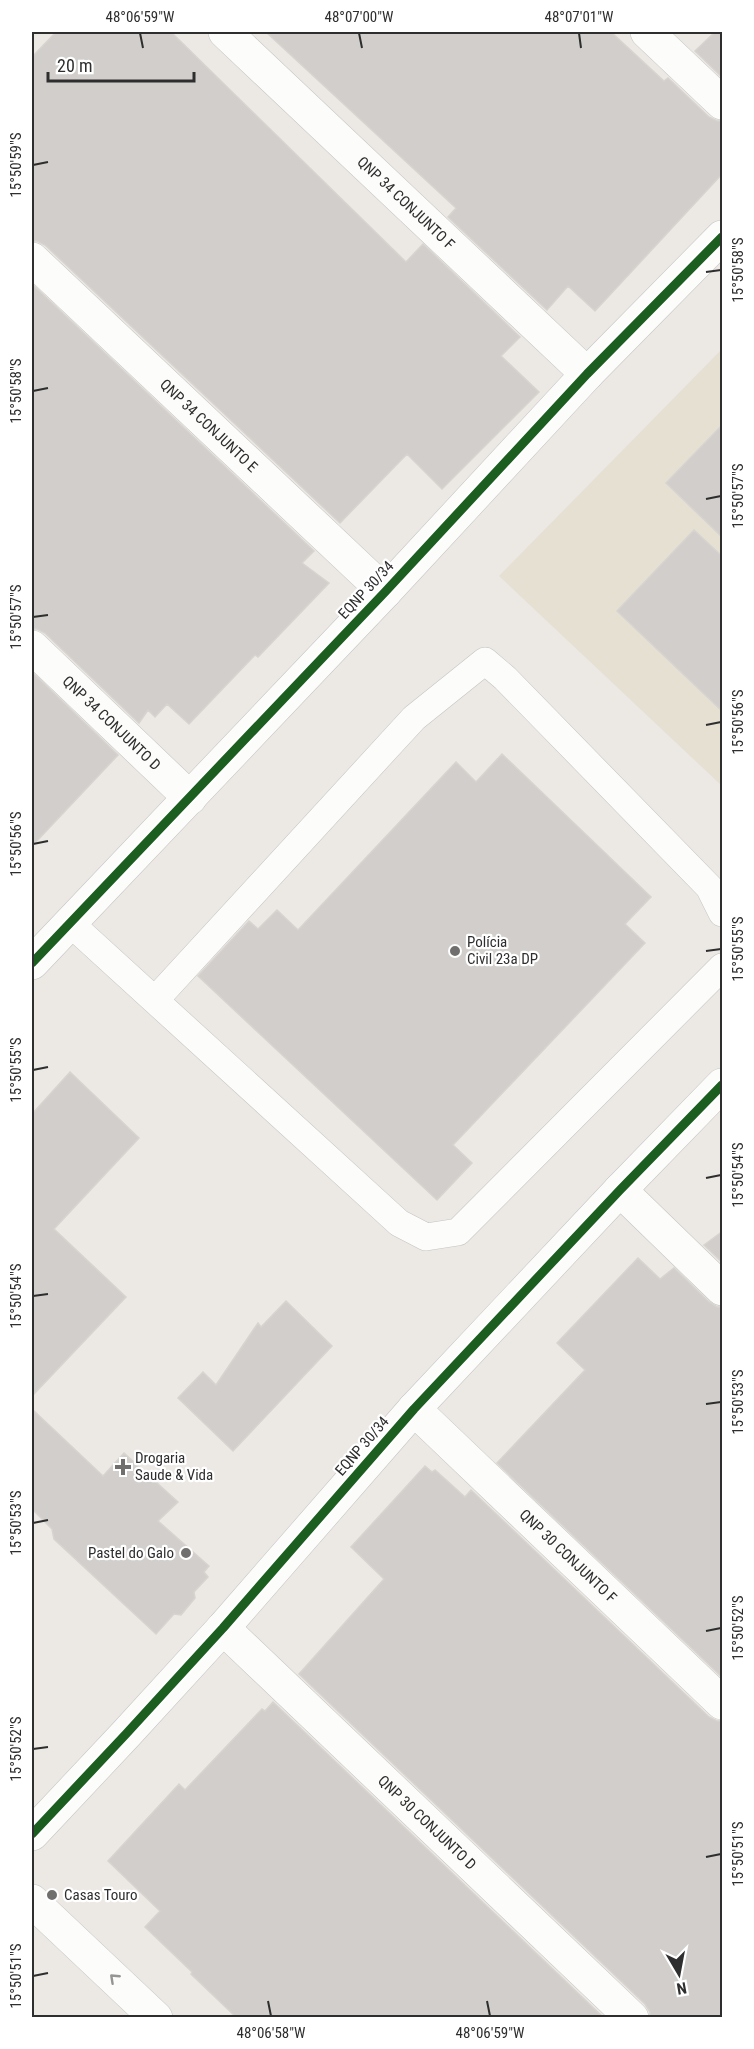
<svg xmlns="http://www.w3.org/2000/svg" width="754" height="2049" viewBox="0 0 754 2049" font-family="'Roboto Condensed',sans-serif">
	<rect width="100%" height="100%" fill="#ece8e4"/>
	<path fill="#e6e0d3" d="M722 349V786L499 576Z"/>
	<path fill="#d1cecb" stroke="#d7d4d0" stroke-width="1.5" d="M56 32H171L406 262 423 244 520 337 501 356 539 392 442 489 407 454 340 523 45 245 37 241H32V57Z
		M266 32H611L664 81 668 78 709 117 717 121H723V173L595 311 568 286 547 310 448 217 456 208Z
		M715 32H723V78L695 51Z
		M32 284 314 551 302 563 329 583 258 657 255 655 189 724 167 704 155 717 148 710 139 723 45 633 37 629H32Z
		M723 424V538L666 483Z
		M694 530 723 557V712L617 611Z
		M32 672 118 755 32 846Z
		M502 754 651 897 625 924 645 943 453 1145 472 1163 437 1200 198 976 249 921 258 929 277 910 298 930 456 762 476 782Z
		M70 1072 139 1138 54 1229 126 1297 32 1396V1114Z
		M723 1231V1263L704 1245Z
		M638 1258 660 1279 674 1268 709 1302 717 1307H723V1678L497 1463 585 1370 557 1343Z
		M286 1301 332 1346 233 1451 178 1398 203 1372 216 1385 258 1323 261 1327Z
		M32 1409 103 1476 124 1453 178 1502 158 1521 209 1566 204 1572 208 1577 194 1592 195 1598 181 1615 174 1614 156 1634 54 1539 52 1529 32 1509Z
		M425 1466 432 1472 435 1470 465 1497 471 1490 709 1717 717 1721H723V2018H650V2012L645 2004 299 1674 384 1579 351 1547Z
		M273 1702 604 2018H237L191 1974 192 1972 145 1927 160 1911 108 1861 179 1784 185 1790 262 1709 265 1711Z"/>
	<g fill="none" stroke-linecap="round" stroke-linejoin="round">
		<defs>
			<path id="service" d="M70 923 399 1223 426 1237 458 1232 722 967
				M155 1000 414 718 485 661 505 678 709 887 722 913"/>
			<g id="minor">
				<path id="s1" d="M225 32 587 374"/>
				<path d="M647 32 722 103"/>
				<path id="s2" d="M32 259 385 592"/>
				<path id="s3" d="M32 647 190 798"/>
				<path d="M32 963 385 592 587 374 722 237"/>
				<path d="M620 1190 722 1289"/>
				<path id="s4" d="M414 1409 722 1703"/>
				<path id="s5" d="M223 1628 632 2018"/>
				<path d="M32 1834 126 1734 223 1628 414 1409 620 1190 722 1085"/>
			</g>
			<path id="tertiary" d="M32 1901 156 2018"/>
		</defs>
		<use href="#service" stroke="#c5c4c5" stroke-width="28"/>
		<use href="#minor" stroke="#c5c4c5" stroke-width="34"/>
		<use href="#tertiary" stroke="#c5c4c5" stroke-width="34"/>
		<use href="#service" stroke="#fcfcfb" stroke-width="27"/>
		<use href="#minor" stroke="#fcfcfb" stroke-width="33"/>
		<use href="#tertiary" stroke="#fcfcfb" stroke-width="33"/>
		<defs>
			<path id="cycleway" d="M32 963 385 592 587 374 722 237
				M32 1834 126 1734 223 1628 414 1409 620 1190 722 1085"/>
		</defs>
		<use href="#cycleway" stroke="#fff" stroke-width="13"/>
		<use href="#cycleway" stroke="#1b5e20" stroke-width="9"/>
	</g>
	<defs><path id="oneway-chevron" d="M-2-3.5L2.5 0L-2 3.5" fill="none" stroke-width="1.6" stroke-linecap="round" stroke-linejoin="round" transform="scale(1.5)"/></defs>
	<use stroke="#959594" href="#oneway-chevron" transform="translate(114 1978) rotate(-137)"/>
	<path fill="none" stroke="#2e2e2e" stroke-width="2" d="M140 33 143 48M359 33 362 48M579 33 581 48M33 165 48 162M706 272 721 270M33 391 48 388M706 499 721 496M33 617 48 615M706 725 721 722M33 844 48 841M706 951 721 949M33 1070 48 1067M706 1178 721 1175M33 1296 48 1294M706 1404 721 1402M33 1523 48 1520M706 1631 721 1628M33 1749 48 1747M706 1857 721 1854M33 1976 48 1973M268 2001 271 2016M487 2001 490 2016"/>
	<g fill="#706f6e" stroke="#fff" stroke-width="2">
		<circle cx="455" cy="951" r="6"/>
		<path d="M120 1458h6v6h6v6h-6v6h-6v-6h-6v-6h6z"/>
		<circle cx="186" cy="1553" r="6"/>
		<circle cx="52" cy="1895" r="6"/>
	</g>
	<g text-anchor="middle" stroke-width="4.5" stroke-linejoin="round" paint-order="stroke">
		<g font-size="15" fill="#2e2e2e" stroke="#fff">
			<text dy="5" stroke="none"><textPath href="#s1" startOffset="249">QNP 34 CONJUNTO F</textPath></text>
			<text dy="5" stroke="none"><textPath href="#s2" startOffset="243">QNP 34 CONJUNTO E</textPath></text>
			<text transform="translate(366 590) rotate(-47)" y="5">EQNP 30/34</text>
			<text dy="5" stroke="none"><textPath href="#s3" startOffset="110">QNP 34 CONJUNTO D</textPath></text>
			<text transform="translate(362 1446) rotate(-49)" y="5">EQNP 30/34</text>
			<text dy="5" stroke="none"><textPath href="#s4" startOffset="213">QNP 30 CONJUNTO F</textPath></text>
			<text dy="5" stroke="none"><textPath href="#s5" startOffset="282">QNP 30 CONJUNTO D</textPath></text>
		</g>
		<g font-size="15" fill="#2e2e2e" stroke="#fff" text-anchor="start">
			<text x="467" y="947">Polícia<tspan x="467" dy="17">Civil 23a DP</tspan></text>
			<text x="135" y="1463">Drogaria<tspan x="135" dy="17">Saude &amp; Vida</tspan></text>
			<text x="174" y="1558" text-anchor="end">Pastel do Galo</text>
			<text x="64" y="1900">Casas Touro</text>
		</g>
	</g>
	<rect width="754" height="2049" fill="none" stroke="#ffffff" stroke-width="66"/>
	<g transform="translate(679 1974) rotate(170)" stroke="#ffffff" stroke-width="4.5" paint-order="stroke">
	<path d="M0-4.5L10 22L0 15L-10 22Z" fill="#2e2e2e"/>
	<text y="-9" font-size="16" font-weight="bold" text-anchor="middle" fill="#2e2e2e">N</text>
	</g>
	<path d="M48 72v9h146v-9" fill="none" stroke="#2e2e2e" stroke-width="3"/>
	<text x="57" y="72" font-size="18" fill="#2e2e2e" stroke="#ffffff" stroke-width="4.5" paint-order="stroke">20 m</text>
	<rect x="33" y="33" width="688" height="1983" fill="none" stroke="#2e2e2e" stroke-width="2"/>
	<g font-size="15" text-anchor="middle" fill="#2e2e2e">
		<text x="140" y="22">48°06'59"W</text>
		<text x="359" y="22">48°07'00"W</text>
		<text x="579" y="22">48°07'01"W</text>
		<text transform="translate(16 165) rotate(-90)" y="5">15°50'59"S</text>
		<text transform="translate(738 270) rotate(-90)" y="5">15°50'58"S</text>
		<text transform="translate(16 391) rotate(-90)" y="5">15°50'58"S</text>
		<text transform="translate(738 496) rotate(-90)" y="5">15°50'57"S</text>
		<text transform="translate(16 617) rotate(-90)" y="5">15°50'57"S</text>
		<text transform="translate(738 722) rotate(-90)" y="5">15°50'56"S</text>
		<text transform="translate(16 844) rotate(-90)" y="5">15°50'56"S</text>
		<text transform="translate(738 949) rotate(-90)" y="5">15°50'55"S</text>
		<text transform="translate(16 1070) rotate(-90)" y="5">15°50'55"S</text>
		<text transform="translate(738 1175) rotate(-90)" y="5">15°50'54"S</text>
		<text transform="translate(16 1296) rotate(-90)" y="5">15°50'54"S</text>
		<text transform="translate(738 1402) rotate(-90)" y="5">15°50'53"S</text>
		<text transform="translate(16 1523) rotate(-90)" y="5">15°50'53"S</text>
		<text transform="translate(738 1628) rotate(-90)" y="5">15°50'52"S</text>
		<text transform="translate(16 1749) rotate(-90)" y="5">15°50'52"S</text>
		<text transform="translate(738 1854) rotate(-90)" y="5">15°50'51"S</text>
		<text transform="translate(16 1976) rotate(-90)" y="5">15°50'51"S</text>
		<text x="271" y="2038">48°06'58"W</text>
		<text x="490" y="2038">48°06'59"W</text>
	</g>
</svg>
